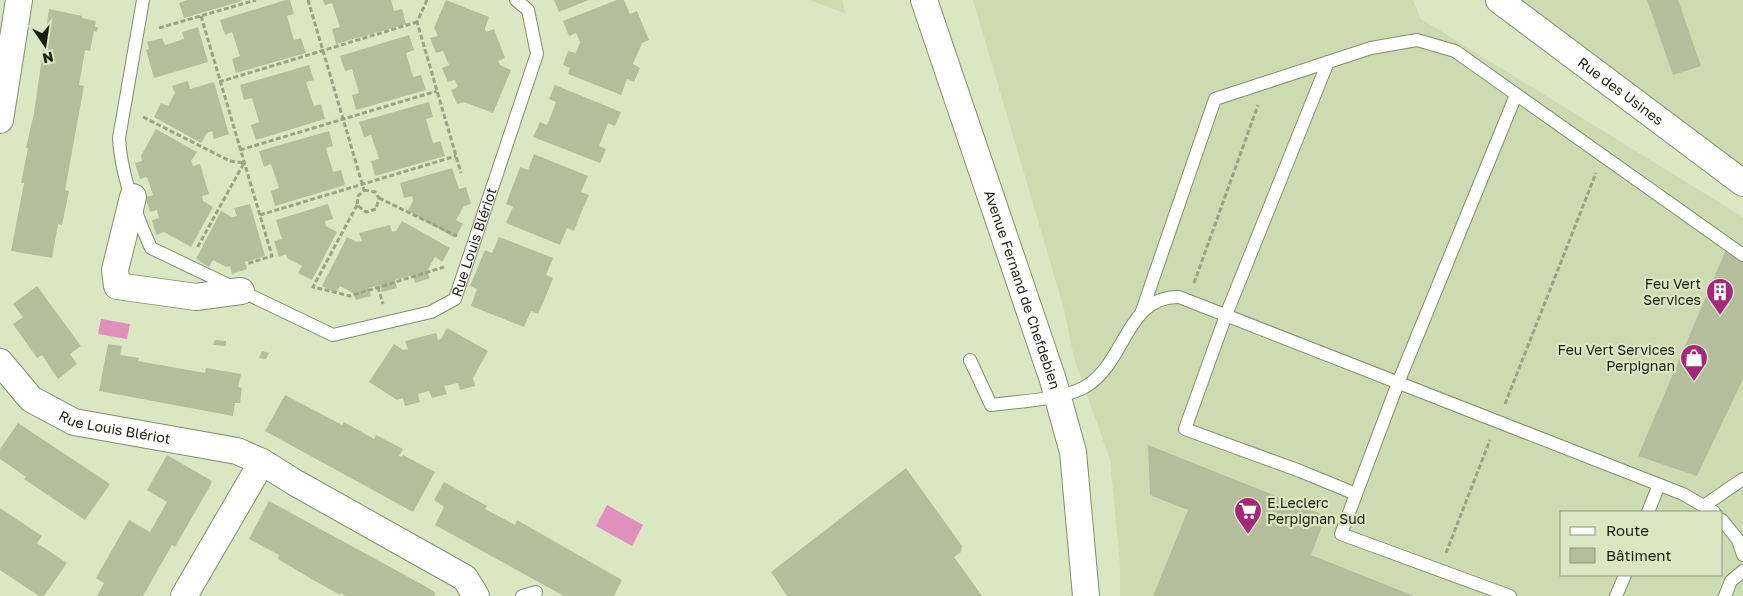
<svg xmlns="http://www.w3.org/2000/svg" width="1743" height="596" viewBox="0 0 1743 596" font-family="'Golos Text',sans-serif">
	<rect width="100%" height="100%" fill="#dbe7c3"/>
	<path fill="#cddbb1" fill-rule="evenodd" d="M810 0H842L846 14Z
		M973 0H1413L1421 19 1743 217V596H1120V565L1110 460 1074 358 1064 309ZM1562 512H1722V575H1562Z
		M1517 0H1743V167Z"/>
	<path fill="#e090bc" d="M101 319 130 324 127 339 98 334Z
		M607 505 643 525 632 546 596 526Z"/>
	<path fill="#b3bf9c" d="M187 0H242V1L184 18 179 3Z
		M286 0H290L294 14 287 16 294 40 301 38 306 53 236 73 232 59 240 56 232 32 225 35 220 20Z
		M323 0H391L394 11 402 9 406 24 336 44 332 29 340 27 332 3 325 5Z
		M446 0 489 17 485 28 486 32 494 29 505 58 498 61 500 65 511 70 493 113 464 102 457 104 451 90 458 87 455 80 448 82 442 68 449 65 443 51 436 53 430 38 438 36 434 28Z
		M554 0H589L559 12Z
		M617 0H624L630 14 637 11 649 40 642 43 633 64 640 68 634 82 627 79 621 95 568 74 570 68 563 65 568 51 576 53 580 42 576 33 569 36 563 21Z
		M1647 0H1678L1701 66 1673 75Z
		M49 9 82 16V18L96 21 95 27H98L97 32 94 31 90 51 85 50 79 85 84 86 65 190 69 191 62 225 58 224 52 258 11 251 24 183H21L28 148H26L34 113Z
		M198 27 208 62 154 78 146 50 149 49 147 42 162 38 165 45 184 39 182 32Z
		M409 35 414 50 406 53 413 77 421 75 426 90 356 110 352 95 359 93 352 69 345 71 340 56Z
		M309 65 314 80 306 82 314 106 321 104 325 119 256 140 251 125 259 122 252 98 244 100 240 85Z
		M188 81 190 89 214 82 229 134 214 139 212 131 207 133 201 143 154 117 161 103 168 106 175 93 172 86Z
		M555 85 621 112 615 126 608 123 599 146 606 149 600 163 533 137 540 122 547 125 552 113 556 102 549 99Z
		M429 102 433 117 426 119 433 143 440 141 445 156 375 176 371 161 379 159 371 135 364 137 359 122Z
		M156 129 197 152 191 161 193 166 200 164 209 194 202 196 203 201 213 207 191 247 164 232 156 235 152 220 159 218 157 210 150 212 145 197 153 195 147 177 140 179 135 163 142 161 141 156Z
		M329 131 333 146 326 148 333 172 341 170 345 185 275 206 271 191 279 188 271 164 264 167 259 151Z
		M534 154 588 176 581 192 589 195 581 213 574 231 567 228 560 245 506 223 513 207 506 204 520 167 528 170Z
		M452 168 459 189 466 187 471 204 464 206 456 220 463 224 455 238 408 211 413 201 412 196 404 198 400 183Z
		M250 204 265 256 245 262 247 269 232 274 230 266 226 267 213 260 209 267 196 259 221 211 232 217 237 216 234 208Z
		M328 204 333 219 325 221 326 226 337 232 312 280 298 273 302 266 287 258 286 254 279 257 274 241 282 239 276 220Z
		M402 221 450 248 442 262 435 257 427 271 430 278 415 283 413 275 395 280 397 288 382 292 380 285 368 288 371 296 356 300 353 293 340 286 336 293 322 286 347 237 357 242 362 241 359 233 390 225 392 232 396 231Z
		M499 237 553 258 546 275 553 278 546 296 538 314 531 311 524 327 471 306 477 289 470 286 485 250 492 253Z
		M1728 245 1743 253V379L1697 476 1638 456Z
		M37 286 81 346 70 354 77 364 58 379 42 355 37 358 13 324 23 317 13 304Z
		M447 328 488 351 473 378 475 386 460 390 458 383 444 386 447 394 432 398 429 391 418 394 420 402 405 406 403 398 397 400 369 382 394 344 403 350 408 349 405 341 436 333 438 340 441 339Z
		M215 340 226 341V346L213 345Z
		M108 344 122 346 120 355 139 358 138 361 205 373 206 368 241 374 238 387 242 388 240 403H235L233 416 99 391Z
		M262 351 269 353 266 359 259 358Z
		M285 395 342 425 344 422 374 439 376 435 403 449 399 456 402 457 403 455 435 472 413 512 265 431Z
		M18 423 110 484 85 520 24 479 26 477 0 459V449Z
		M1148 445 1326 516 1311 555 1414 596H1153L1188 510 1150 495Z
		M167 455 212 481 210 486 175 547 172 545 143 596H97L104 583 96 578 129 520 150 532 167 502 147 490Z
		M906 468 962 546 961 552 954 557 982 596H787L771 572Z
		M444 482 487 506 485 509 515 525 517 520 622 580 614 596H564L435 525 444 507 434 500Z
		M269 501 425 586 436 593 434 596H345L341 593 340 595 308 577 278 559 279 555 249 539Z
		M0 508 42 536 37 543 67 563 44 596H39L0 570Z"/>
	<g fill="none" stroke-linecap="round" stroke-linejoin="round">
		<defs>
			<g id="service">
				<path id="s1" d="M143 0 119 138C121 175 136 215 151 248L333 335 431 312 455 299 537 54 528 10 516 0"/>
				<path d="M1328 62 1226 315 1185 429 1300 471 1356 494"/>
				<path d="M1142 311 1215 99 1371 48 1417 40 1455 51 1743 255"/>
				<path d="M970 360 991 405C1018 401 1066 400 1088 385 1126 360 1127 296 1179 297L1683 494 1714 512"/>
				<path d="M1705 505 1743 479"/>
				<path d="M1648 512 1659 485"/>
				<path d="M1722 520 1738 540 1743 555"/>
				<path d="M522 596 536 592"/>
				<path d="M1510 596 1341 534 1398 383 1516 95"/>
				<path d="M1616 596 1625 575"/>
				<path d="M1725 596 1731 581 1743 571"/>
			</g>
			<g id="minor">
				<path id="s2" d="M924 0 1053 380 1073 452 1086 596"/>
				<path id="s3" d="M1499 0 1743 183"/>
				<path d="M0 120 19 0"/>
				<path d="M133 197 115 270 117 286 196 297 241 291"/>
				<path id="s4" d="M0 362 31 399 74 422 237 451 262 462 294 482 465 578 476 596"/>
				<path d="M184 596 262 462"/>
			</g>
		</defs>
		<use href="#service" stroke="#838e6c" stroke-width="14"/>
		<use href="#minor" stroke="#838e6c" stroke-width="28"/>
		<path stroke="#9aa387" stroke-width="3" stroke-dasharray="5 2.5" stroke-linecap="butt" d="M308 0 364 190
			M427 0 417 22 461 173
			M201 16 272 256 246 264
			M159 28 256 0
			M219 82 417 22
			M143 117 230 161 244 163 197 248
			M240 150 437 91
			M364 190 375 192 379 198 376 209 366 212 357 205 358 196Z
			M379 198 457 236
			M357 205 313 287 350 296 444 267
			M260 215 456 156
			M1194 283 1258 105
			M378 287 383 304
			M1505 404 1596 173
			M1446 553 1490 440"/>
		<use href="#service" stroke="#fff" stroke-width="12"/>
		<use href="#minor" stroke="#fff" stroke-width="26"/>
	</g>
	<defs>
		<symbol id="building-pin" viewBox="-11 -11 22 30"><path d="M0 17L-7.5 6A9.5 9.5 0 1 1 7.5 6Z" fill="#a62779" stroke="#dbe7c3"/><path d="M-4-6H4V6H1V3H-1V6H-4ZM-2.5-4.3h1.7v1.8h-1.7ZM.8-4.3h1.7v1.8H.8ZM-2.5-1h1.7V.8h-1.7ZM.8-1h1.7V.8H.8Z" fill="#fff"/></symbol>
		<symbol id="shop-pin" viewBox="-11 -11 22 30"><path d="M0 17L-7.5 6A9.5 9.5 0 1 1 7.5 6Z" fill="#a62779" stroke="#dbe7c3"/><path d="M-5-2.5h2.3a2.7 3.5 0 0 1 5.4 0H5L5.5 6h-11ZM-1.5-2.5h3a1.5 2.3 0 0 0-3 0Z" fill="#fff"/></symbol>
		<symbol id="supermarket-pin" viewBox="-11 -11 22 30"><path d="M0 17L-7.5 6A9.5 9.5 0 1 1 7.5 6Z" fill="#a62779" stroke="#dbe7c3"/><path d="M-6-5.5h2.5l.6 2H6L4.5 2H-2.5L-4.4-4H-6ZM-1.5 3.2a1.3 1.3 0 1 0 .1 0ZM3 3.2a1.3 1.3 0 1 0 .1 0Z" fill="#fff"/></symbol>
	</defs>
	<g fill-rule="evenodd">
		<use href="#building-pin" x="1704" y="276" width="32" height="43"/>
		<use href="#shop-pin" x="1678" y="342" width="32" height="43"/>
		<use href="#supermarket-pin" x="1232" y="495" width="32" height="43"/>
	</g>
	<g text-anchor="middle" stroke-width="4.5" stroke-linejoin="round" paint-order="stroke">
		<g font-size="14" fill="#1b1f12" stroke="#dbe7c3">
			<text dy="5" stroke="none"><textPath href="#s3" startOffset="152">Rue des Usines</textPath></text>
			<text dy="5" stroke="none"><textPath href="#s1" startOffset="645">Rue Louis Blériot</textPath></text>
			<text dy="5" stroke="none"><textPath href="#s2" startOffset="306">Avenue Fernand de Chefdebien</textPath></text>
			<text dy="5" stroke="none"><textPath href="#s4" startOffset="138">Rue Louis Blériot</textPath></text>
		</g>
		<g font-size="14" fill="#1b1f12" stroke="#dbe7c3" text-anchor="end">
			<text x="1701" y="289">Feu Vert<tspan x="1701" dy="16">Services</tspan></text>
			<text x="1675" y="355">Feu Vert Services<tspan x="1675" dy="16">Perpignan</tspan></text>
			<text x="1267" y="508" text-anchor="start">E.Leclerc<tspan x="1267" dy="16">Perpignan Sud</tspan></text>
		</g>
	</g>
	<rect x="1560" y="511" width="162" height="65" fill="#dbe7c3" stroke="#8e977c"/>
	<rect x="1570" y="527" width="25" height="8" fill="#ffffff" stroke="#8e977c"/>
	<text x="1606" y="536" font-size="15" fill="#1b1f12">Route</text>
	<rect x="1570" y="548" width="25" height="15" fill="#b3bf9c" stroke="#8e977c"/>
	<text x="1606" y="561" font-size="15" fill="#1b1f12">Bâtiment</text>
	<g transform="translate(45 45) rotate(167)" stroke="#dbe7c3" stroke-width="4" paint-order="stroke">
	<path d="M0-4L9 19L0 12L-9 19Z" fill="#1b1f12"/>
	<text y="-8" font-size="14" font-weight="bold" text-anchor="middle" fill="#1b1f12">N</text>
	</g>
</svg>
